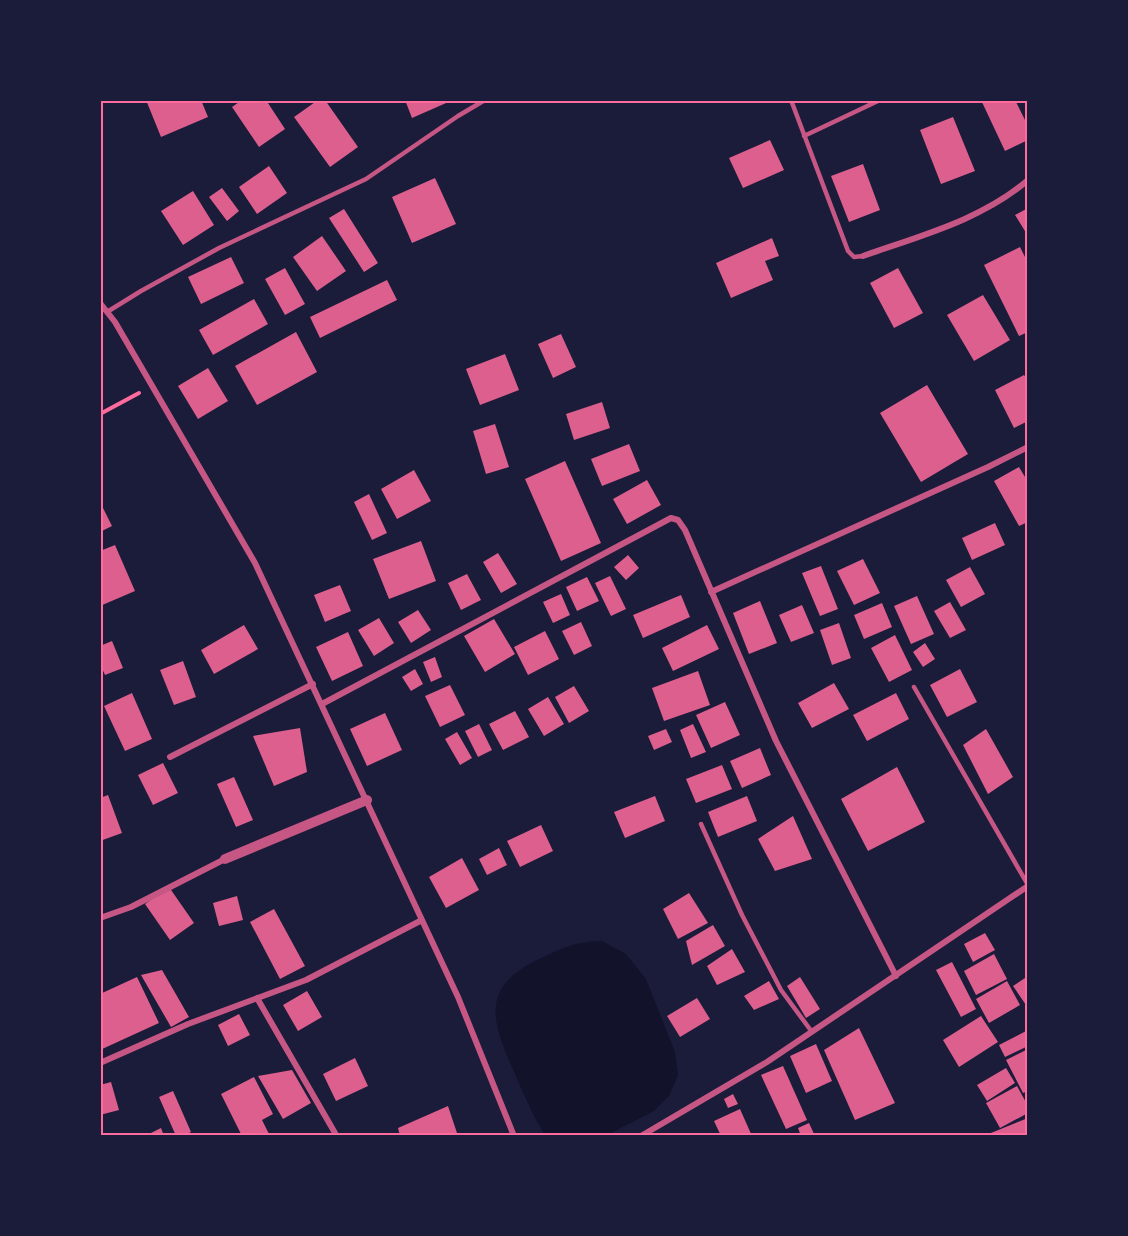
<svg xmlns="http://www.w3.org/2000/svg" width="1128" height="1236" viewBox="0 0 1128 1236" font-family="Overpass,sans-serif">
	<rect width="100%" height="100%" fill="#1b1b3a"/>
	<path fill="#12122b" d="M602 941 626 954 646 979 675 1052 678 1075 669 1096 654 1111 607 1135H545C533 1116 524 1095 515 1074 493 1024 478 989 537 960 563 948 572 942 602 941Z"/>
	<path fill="#dd5f8e" d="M146 100H201L208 117 161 137Z
		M242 100H266L285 129 259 147 232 107Z
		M318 100H325L358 147 330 167 294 117Z
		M405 100H453L412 118Z
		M981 100H1015L1028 126V140L1005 151Z
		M953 117 975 171 941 184 920 130Z
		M770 140 784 170 743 188 729 158Z
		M863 164 880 210 849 222 831 176Z
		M269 166 287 193 257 214 239 187Z
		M435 178 456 224 412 243 392 197Z
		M222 188 239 211 227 221 209 197Z
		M193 191 214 225 183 245 161 211Z
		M1028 208V236L1015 215Z
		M344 209 378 263 364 272 329 218Z
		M322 236 346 271 317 291 293 257Z
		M772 238 779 256 765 261 773 280 731 298 716 263Z
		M1020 247 1028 263V332L1019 336 984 265Z
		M231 257 244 283 201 304 188 277Z
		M285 268 305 304 285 315 265 279Z
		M898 268 923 313 894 328 870 283Z
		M387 280 397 300 320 338 310 317Z
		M983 295 1010 340 974 361 947 315Z
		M254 299 268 324 213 355 199 330Z
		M296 332 317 372 257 405 235 366Z
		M561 334 576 367 553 378 538 344Z
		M505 354 519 390 480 405 466 369Z
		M208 368 228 401 198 419 178 386Z
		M1024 375 1028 381V421L1014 428 995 390Z
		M927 385 968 454 921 482 880 413Z
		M602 402 610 428 574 440 566 414Z
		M495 424 509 467 486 474 473 431Z
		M629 444 640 471 602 486 591 459Z
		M565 461 601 543 561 561 525 479Z
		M1019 467 1028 482V522L1019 526 994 481Z
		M414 470 431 501 397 519 381 489Z
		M647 480 661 505 627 524 613 499Z
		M369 494 387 533 372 540 354 502Z
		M100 502 112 526 100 532Z
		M995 523 1005 545 972 560 962 538Z
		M421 541 436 581 389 599 373 559Z
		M115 545 135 591 100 606V551Z
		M498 553 517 584 501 593 483 562Z
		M628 555 639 568 626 580 614 567Z
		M863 559 880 593 854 605 837 571Z
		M821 566 838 609 820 616 802 573Z
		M970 567 985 594 961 607 946 580Z
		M467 574 481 600 461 610 448 583Z
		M610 576 626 609 611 616 595 583Z
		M587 577 599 601 577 611 566 587Z
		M340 585 351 611 325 622 314 595Z
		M561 594 570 615 553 623 543 602Z
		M681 595 690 617 643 638 633 615Z
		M917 596 934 634 911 644 894 606Z
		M760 601 777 643 749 654 733 613Z
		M950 602 966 630 950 638 934 611Z
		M882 603 892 627 864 639 854 615Z
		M802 605 814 633 791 642 779 615Z
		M418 610 431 630 411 643 398 622Z
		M379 618 394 643 374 656 358 630Z
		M494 619 515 654 485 672 464 636Z
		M581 622 592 646 574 655 562 631Z
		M839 623 851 658 832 665 820 630Z
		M244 625 258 649 214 674 201 650Z
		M707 625 719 649 673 671 662 648Z
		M545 631 559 659 528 675 514 647Z
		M348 632 363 666 332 681 316 647Z
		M895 635 912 670 889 682 871 648Z
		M112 641 123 668 105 675 100 664V646Z
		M925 643 935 659 923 667 913 652Z
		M435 657 442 677 431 682 423 662Z
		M183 661 196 697 174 705 160 670Z
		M415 669 423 684 411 691 402 677Z
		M960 669 977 702 947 717 930 685Z
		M698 671 710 705 664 721 652 688Z
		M834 683 849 709 812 728 798 703Z
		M450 685 465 715 440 727 425 696Z
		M574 686 589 711 569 723 555 697Z
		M132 693 152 739 125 751 104 706Z
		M896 693 909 719 867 741 853 715Z
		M548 697 564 724 544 736 528 709Z
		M725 702 740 735 711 748 696 715Z
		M515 711 529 737 503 750 489 724Z
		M385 713 402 750 367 766 350 729Z
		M479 724 492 750 478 757 465 731Z
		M693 724 706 752 691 758 680 730Z
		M300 728 307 772 274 786 253 736Z
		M666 729 672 742 654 750 648 736Z
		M986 729 1013 777 988 794 963 745Z
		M457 732 472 758 460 765 445 739Z
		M760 748 771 775 742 788 730 761Z
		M163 763 178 793 153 805 138 775Z
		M722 765 732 789 696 803 686 779Z
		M897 767 925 822 868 851 841 799Z
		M234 777 253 820 236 827 217 784Z
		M108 795 122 833 100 841V798Z
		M655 796 665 821 625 838 614 812Z
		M747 796 757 821 718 837 708 812Z
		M793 816 812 859 775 871 758 839Z
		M541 825 553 851 520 867 507 841Z
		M499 848 507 865 487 875 479 859Z
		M462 858 479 890 446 908 429 877Z
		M169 887 194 923 170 940 145 904Z
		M689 893 708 923 678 939 663 909Z
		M237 896 243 920 219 926 213 903Z
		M274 909 305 966 280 979 250 922Z
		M713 925 725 946 692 965 686 941Z
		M985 933 995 950 973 962 964 944Z
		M732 949 745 972 717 985 707 966Z
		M994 954 1007 979 976 995 964 971Z
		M952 962 976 1009 961 1017 936 970Z
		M162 970 189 1017 171 1027 141 975Z
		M1028 976V1003L1026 1005 1013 986Z
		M137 977 159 1023 100 1050V994Z
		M800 977 820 1009 806 1018 787 986Z
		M769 981 779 999 754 1010 744 996Z
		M1007 981 1020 1005 989 1023 976 999Z
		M307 991 322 1017 298 1031 283 1005Z
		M697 998 710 1019 680 1037 667 1016Z
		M239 1014 250 1035 228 1046 218 1025Z
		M981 1016 998 1042 959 1067 943 1040Z
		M859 1028 895 1103 855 1120 824 1050Z
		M1028 1030V1046L1005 1057 999 1045Z
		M816 1044 832 1081 806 1093 790 1056Z
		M1028 1049V1091L1023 1093 1006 1060Z
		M355 1058 368 1086 336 1101 323 1074Z
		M783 1066 807 1120 786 1129 761 1075Z
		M1006 1068 1015 1083 987 1101 977 1085Z
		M292 1070 311 1103 283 1119 258 1076Z
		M254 1077 273 1114 262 1120 270 1136H242L221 1094Z
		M111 1082 119 1110 100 1115V1085Z
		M1017 1086 1028 1106V1113L1000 1128 986 1103Z
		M173 1091 191 1132 183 1136H176L159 1097Z
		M733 1094 738 1104 728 1108 724 1099Z
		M448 1106 458 1136H400L398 1128Z
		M740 1109 752 1136H721L714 1121Z
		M1028 1118V1136H986V1135Z
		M809 1123 815 1136H801L798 1128Z
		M161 1128 164 1136H145Z"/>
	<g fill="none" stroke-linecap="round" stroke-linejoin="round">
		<path stroke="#ff6b9d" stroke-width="4" d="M100 414 139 393"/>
		<path stroke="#c65784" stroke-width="4.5" d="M791 100 848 251 854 257 863 256
			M804 136 880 100
			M107 312 141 291 219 248 366 179 458 116 485 100
			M914 687 1028 885
			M701 824 742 915 781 990 812 1032"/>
		<path stroke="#c65784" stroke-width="6" d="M863 256C919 236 982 220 1028 180
			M100 303 115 322 255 563 458 997 514 1136
			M711 592 988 467 1028 447
			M322 704 671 518 678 520 685 530 776 741 896 976
			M170 757 313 684
			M100 918 131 907 225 859
			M257 998 335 1133
			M100 1063 188 1024 306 980 422 920
			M641 1136 767 1062 1028 886"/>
		<path stroke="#c65784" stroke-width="10" d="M225 859 367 800"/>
	</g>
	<rect width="1128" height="1236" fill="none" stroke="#1b1b3a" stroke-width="204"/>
	<rect x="102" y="102" width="924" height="1032" fill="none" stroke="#ff6b9d" stroke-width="2"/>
</svg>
